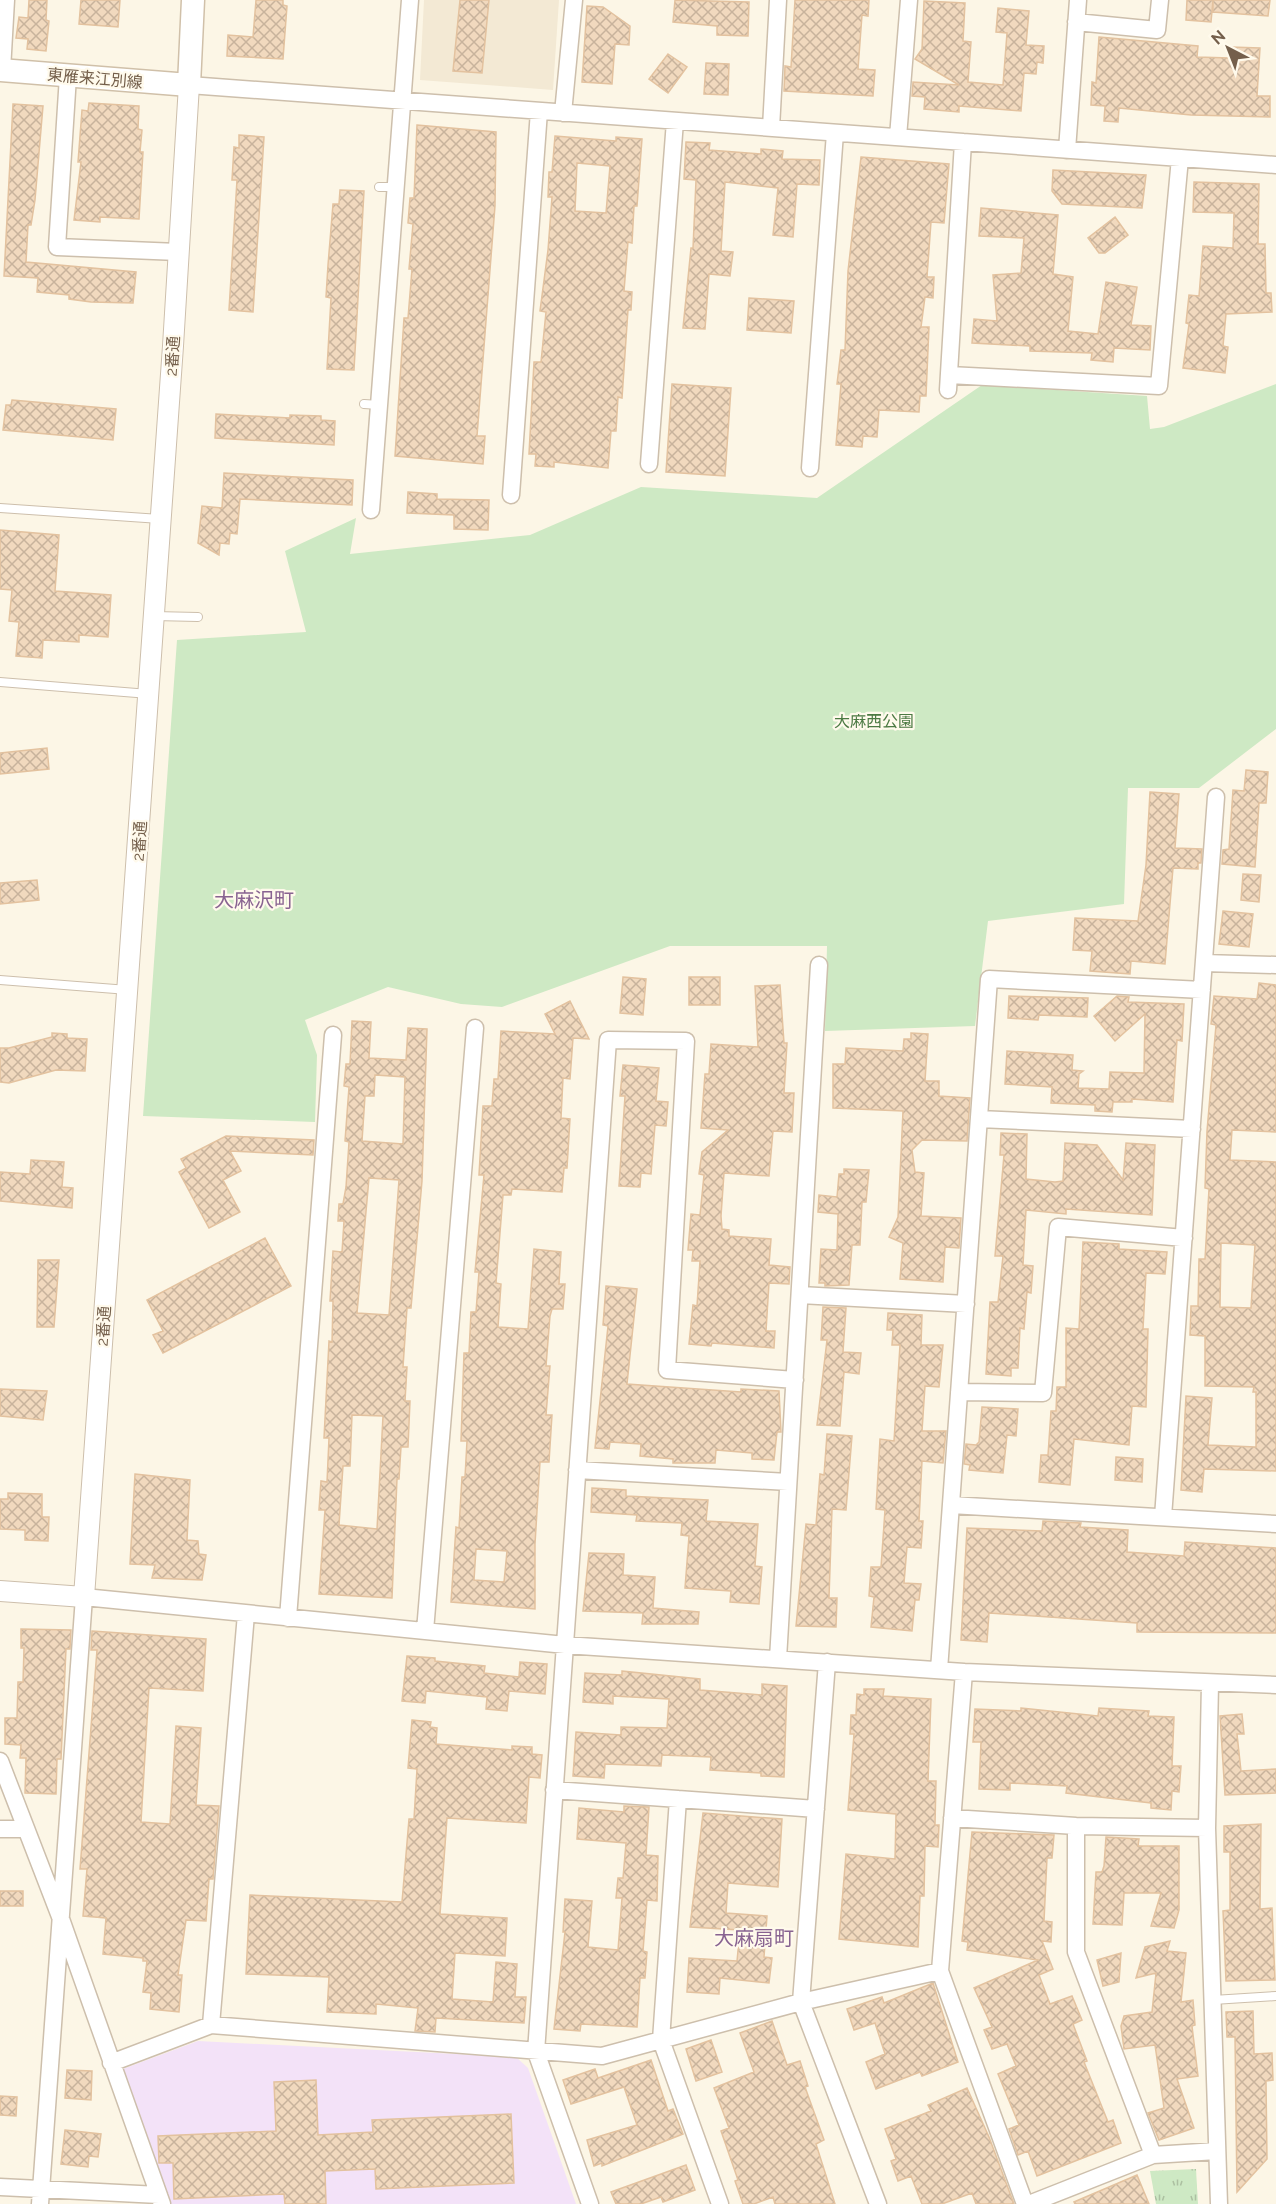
<svg xmlns="http://www.w3.org/2000/svg" width="1276" height="2204" viewBox="0 0 1276 2204" font-family="Raleway,'Noto Sans JP',sans-serif">
	<defs>
		<pattern id="grass-tufts" width="24" height="20" patternUnits="userSpaceOnUse" patternTransform="scale(1.5)"><rect width="24" height="20" fill="#cee9c4"/><path d="M3 7l-1-3M5 7V3M7 7l1-3M15 17l-1-3M17 17v-4M19 17l1-3" fill="none" stroke="#acc0a1"/></pattern>
		<pattern id="building-cross-hatch" width="8" height="8" patternUnits="userSpaceOnUse" patternTransform="scale(1.5)"><rect width="8" height="8" fill="#f1d9be"/><path d="M0 0l8 8M0 8l8-8" fill="none" stroke="#c8b39c"/></pattern>
	</defs>
	<rect width="100%" height="100%" fill="#fcf6e6"/>
	<path fill="#f3e9d4" d="M424 0H559L553 90 420 80Z"/>
	<path fill="#f3e2f8" d="M198 2041 516 2057 528 2068 576 2204H168L120 2070Z"/>
	<path fill="url(#grass-tufts)" d="M1196 2169 1198 2204H1156L1150 2171Z"/>
	<path fill="#cee9c4" d="M1276 384V729L1199 788H1128L1124 904 988 921 975 1026 825 1031 827 946H670L502 1007 461 1004 388 987 305 1020 317 1055 315 1122 143 1116 177 640 306 632 285 551 356 518 350 554 530 535 641 487 817 498 982 385 1147 396 1150 429 1164 427Z"/>
	<path fill="url(#building-cross-hatch)" stroke="#e3c29f" stroke-width="1.5" fill-rule="evenodd" d="M29 0H47L46 20 49 21 46 51 27 49 28 39 16 38 19 17 28 18Z
		M81 0H120L118 27 79 24Z
		M256 0H283V5L287 6 283 59 227 56 228 35 253 37Z
		M460 0H489L482 73 453 71Z
		M675 0 749 2 748 36 717 35V26L673 22Z
		M795 0H869L868 16 862 15 858 69 875 70 873 96 784 91 785 66 791 67Z
		M1187 0H1213L1211 22 1186 20Z
		M1213 0H1270L1268 16 1213 12Z
		M924 1 965 3 963 41 971 42 968 82 1003 85 1007 33 996 32 998 8 1029 11 1026 45 1044 46 1043 63 1037 62 1036 74 1024 73 1021 111 959 106V112L924 109 925 97 912 96 913 82 959 85 915 59 922 49Z
		M587 6 603 7 630 26 629 45 615 44 612 84 582 82Z
		M1099 37 1198 46 1197 57 1230 58 1231 47 1260 48 1257 96H1270V117L1191 115 1119 108 1118 122 1104 121 1105 106 1091 105 1092 82 1096 83Z
		M668 54 687 67 668 93 649 79Z
		M706 63 729 64 728 95 704 94Z
		M89 103 139 106 138 129 142 130 140 152H143L139 219 100 217V222L74 220 81 162H78L82 110 88 111Z
		M13 104 43 106 35 200 31 225H28L26 262 136 272 133 303 91 302 69 299V295L37 292 38 278 4 276Z
		M417 125 496 132 495 206 477 436H485L483 464 395 456 404 318H408L412 269H409L413 224 408 223 410 198H414Z
		M239 135 264 137 253 312 229 310 237 180H232L234 147 239 148Z
		M555 136 616 141V137L642 139 637 206H634L632 243 628 242 624 291 632 292 631 310H628L622 398 618 397 616 431H611L608 468 554 462V467L535 466 536 454H529L534 362H541L546 312 540 311 548 250 552 197H548L549 172H552ZM577 163 610 166 606 213 575 211Z
		M686 142 710 143 709 150 761 154V149L783 151 782 159 820 160 819 185 797 184 793 237 773 235 778 188 725 182 721 251 733 252 730 276 709 274 705 329 683 328 691 248H693L696 180 684 179Z
		M861 157 949 164 944 223 931 222 927 277H934L933 298 925 297 921 327H929L926 396H920L919 412 879 410 877 437 863 436 862 447 836 445 841 384H837L841 350H845L848 271Z
		M1053 170 1146 175 1142 208 1062 204 1052 191Z
		M1194 182 1259 184 1258 244H1265L1266 293H1271L1272 312 1226 314 1223 346 1228 347 1225 373 1183 368 1189 324 1186 323 1189 295 1199 296 1203 246 1233 248 1234 213 1193 212Z
		M340 190 364 191 354 370 327 369 331 298 326 297 328 265 333 204H339Z
		M981 208 1058 215 1053 274 1073 277 1068 331 1098 334 1106 282 1137 287 1131 325 1151 326 1150 350 1114 348 1113 362 1091 360 1092 353 1030 351V346L972 343 974 319 997 321 993 275 1021 273 1024 238 979 236Z
		M1115 217 1128 235 1105 253H1099L1088 238Z
		M749 298 794 301 791 333 747 330Z
		M672 384 731 388 725 476 666 472Z
		M12 400 116 409 113 440 3 430 6 405H11Z
		M216 414 290 418V415L321 416V420L335 421 334 445 215 438Z
		M224 473 353 480 352 505 240 499 237 534 230 533 229 544 220 543 219 555 198 543 202 506 222 508Z
		M408 492 437 494V499L489 500 488 530 454 529V515L407 513Z
		M0 530 59 535 55 591 111 595 108 637 79 635V642L43 640 42 658 16 656 19 622 9 621 12 590 0 589Z
		M47 748 49 769 0 774V753Z
		M1246 770 1268 772 1266 803H1259L1255 867 1222 864 1223 850 1229 849 1233 790 1244 791Z
		M1150 792 1179 794 1175 848 1202 849 1201 863H1198V869L1173 868 1165 964 1131 961 1130 974 1090 971 1092 951 1073 950 1075 918 1138 921 1146 865Z
		M1243 874 1261 875 1259 902 1241 900Z
		M37 880 39 900 0 904V883Z
		M1223 911 1253 914 1249 947 1219 944Z
		M623 977 646 979 643 1015 620 1013Z
		M689 977H720V1005H689Z
		M1259 983 1276 985V1132L1232 1130 1230 1160 1276 1162V1471L1204 1469 1202 1492 1181 1490 1186 1396 1212 1398 1208 1445 1256 1447V1392H1253L1254 1387 1205 1386V1336L1190 1335 1191 1306H1198L1199 1259H1205L1209 1189 1205 1188 1207 1131 1216 1025 1211 1024 1214 996 1257 999ZM1221 1243 1255 1245 1251 1308 1220 1307Z
		M780 985 784 1043H787L784 1093H794L792 1132 773 1131 769 1176 724 1173 721 1216 722 1229 729 1230V1236L771 1239 769 1265 790 1267 789 1284 769 1283 766 1331H775L774 1348 712 1343 711 1346 689 1344 693 1305 697 1306 700 1261H692L693 1250H688L691 1214 700 1215 704 1175 699 1174 702 1152 728 1130 701 1128 705 1074H709L711 1044 758 1047 755 986Z
		M1009 996 1088 998 1087 1017 1039 1015 1038 1020 1008 1018Z
		M1117 996 1129 997 1128 1002 1184 1004 1182 1041 1177 1040 1173 1102 1132 1099V1102H1113L1112 1112 1095 1111V1105L1051 1103 1052 1087 1005 1084 1007 1051 1073 1055 1072 1070 1083 1071 1079 1074 1078 1088 1109 1089 1110 1072 1144 1073 1145 1014 1115 1041 1094 1016Z
		M570 1001 589 1039 573 1038 570 1079 563 1078 561 1118 570 1119 567 1168H564L562 1192 512 1189 511 1195H503L496 1283 501 1284 498 1327 528 1329 534 1249 561 1252 559 1284H565L563 1309H552L550 1316 546 1366H550L546 1415H552L549 1462H540L535 1544V1609L451 1602 456 1527 459 1528 462 1477H465L467 1441H461L464 1353H469L471 1312H476L479 1272H475L484 1175H479L483 1106H492L494 1079H498L501 1031 555 1034 545 1014ZM476 1549 507 1551 504 1582 474 1580Z
		M352 1021 371 1022 369 1058 406 1060 408 1028 427 1029 422 1181 411 1308H407L403 1367H407L405 1401H410L408 1447H401L399 1479H397L392 1598 319 1594 325 1510H319L321 1481 327 1482 329 1438H324L329 1341 332 1342 333 1301H330L333 1251 342 1252 344 1221H338L339 1204H343L346 1187 349 1142 345 1141 349 1087 344 1086 346 1064H350ZM375 1075 405 1077 403 1144 362 1141 365 1096H374ZM369 1178 399 1180 389 1315 357 1313ZM352 1415 383 1416 377 1529 339 1525 343 1466H350Z
		M52 1033 67 1034V1038L87 1039 85 1071 56 1070 9 1083 0 1082V1048H9L52 1037Z
		M911 1033 928 1034 925 1081H939V1096L970 1098 967 1141 922 1140 912 1150 915 1172 924 1173 921 1216 961 1218 959 1248 945 1247 943 1282 900 1279 903 1243 889 1237 898 1217 903 1111 833 1108V1064H845L846 1048 903 1051 904 1039H911Z
		M623 1065 659 1068 656 1101 668 1102 666 1126 655 1125 651 1174 641 1173 640 1187 619 1186 625 1096H620Z
		M1001 1133 1027 1134 1026 1179 1055 1182 1063 1181 1065 1143 1097 1145 1123 1180 1126 1143 1155 1145 1152 1215 1066 1209V1214L1026 1210 1023 1265 1033 1266 1031 1293 1027 1292 1024 1329 1020 1328 1018 1368H1011V1376L986 1374 990 1302H998L1003 1256H995L1004 1155H1000Z
		M226 1136 314 1140 313 1155 230 1151 241 1171 223 1180 240 1212 209 1228 179 1172 186 1168 181 1159Z
		M31 1160 64 1162 62 1187 73 1188 72 1208 0 1201V1172L30 1174Z
		M844 1169 869 1170 866 1202H862L860 1245H852L849 1285 825 1286V1283H819L821 1249 837 1250 838 1214 818 1212 819 1195 837 1197 839 1174H844Z
		M265 1238 291 1286 163 1353 153 1335 163 1331 147 1300Z
		M1083 1242 1119 1244V1249L1167 1252 1165 1274 1146 1273 1143 1329H1148L1146 1407 1132 1406 1129 1445 1074 1439 1070 1485 1039 1482 1041 1455H1048L1051 1411H1056L1057 1387H1066V1328L1079 1329Z
		M38 1260H59L54 1327H37Z
		M606 1286 637 1289 627 1384 741 1392V1389L779 1391 781 1432H777L774 1460 752 1459V1453L716 1450 715 1463H673V1459L640 1456 641 1444 610 1442 609 1449 595 1448 608 1326 603 1325Z
		M823 1307 846 1308 843 1352 861 1353 859 1374 844 1372 840 1426 817 1425 827 1340H821Z
		M888 1313 922 1315 921 1345H943L939 1387 925 1386 922 1431H946L943 1463 922 1461 919 1521H923L921 1548 907 1547 904 1583 921 1584 919 1600H915L912 1631 871 1627 874 1597 869 1596 871 1567H881L885 1510 876 1509 880 1439 894 1441 900 1345H892L893 1330H887Z
		M0 1389 47 1391 43 1420 0 1416Z
		M982 1407 1018 1409 1016 1436 1007 1435 1003 1473 969 1470 970 1465 964 1464 966 1444 976 1445 979 1442Z
		M827 1434 852 1436 846 1510 832 1509 829 1598H837L836 1627 796 1626 806 1524 816 1525 820 1474 824 1475Z
		M1116 1457 1143 1459 1142 1482 1115 1480Z
		M135 1474 190 1480 187 1540 198 1541 199 1554 206 1555 202 1580 152 1578 155 1565 130 1564Z
		M592 1488 626 1490V1496L708 1500 706 1521 758 1524 755 1566 762 1567 759 1604 730 1602 731 1591 685 1588 689 1536 681 1535 682 1523 636 1521 637 1515 591 1512Z
		M8 1493 42 1494V1517H49L48 1541 25 1540V1530L0 1529V1499H8Z
		M1043 1521 1081 1523 1080 1527 1128 1530 1127 1552 1184 1556 1185 1542 1276 1548V1633L1137 1632V1623L989 1613 987 1642 961 1640 967 1528 1042 1531Z
		M589 1553 624 1554 623 1575 655 1577 653 1608 699 1612 698 1624H642L643 1613 583 1611Z
		M21 1629 71 1630 70 1649H66L61 1759H57L56 1794 25 1793 26 1758H20L21 1745 5 1744V1718H17L18 1682H23L24 1648H21Z
		M92 1631 206 1639 203 1691 149 1688 141 1822 170 1824 176 1726 201 1728 196 1805 219 1806 213 1879H209L206 1921 186 1920 178 1975H182L179 2012 150 2009 151 1993 143 1992 147 1961H143V1958L103 1954 106 1918 83 1916 87 1869H80L97 1650H91Z
		M407 1656 435 1658V1661L485 1666 484 1673 519 1677 520 1662 547 1664 545 1694 509 1691 507 1711 486 1709 487 1697 426 1691 425 1703 402 1701Z
		M622 1671 700 1679V1690L762 1695V1684L787 1686 784 1777 761 1776V1773L710 1770 711 1757 662 1755 661 1766 605 1764 604 1778 573 1776 576 1732 621 1735V1727L667 1728 669 1699 613 1696V1704L583 1702 585 1673 622 1675Z
		M864 1689H884L883 1696 931 1699 928 1781H936L935 1825H939L938 1847 925 1846 924 1896H920L918 1947 839 1939 846 1854 895 1859 896 1814 848 1810 854 1734H850L851 1715H856L857 1694 864 1695Z
		M1021 1708 1098 1716 1099 1708 1149 1711 1148 1716 1174 1717 1172 1766H1181L1179 1792 1172 1791 1171 1810 1151 1808V1803L1066 1793 1067 1786 1010 1783V1790L979 1789 981 1742H973L975 1709 1021 1711Z
		M1242 1714 1244 1734H1237L1241 1771 1276 1769V1793L1225 1795 1220 1716Z
		M412 1720 431 1722 430 1727 437 1728 436 1744 512 1750V1746L532 1747V1754L542 1755 540 1778 529 1777 526 1823 447 1818 440 1914 507 1918 505 1956 455 1953 452 1999 493 2002 496 1962 517 1964 515 1997H526L524 2023 436 2018 435 2032 415 2031 418 2008 376 2004V2014L327 2012 329 1977 246 1974 250 1895 402 1902 409 1819H414L417 1769 408 1768Z
		M624 1806 649 1807 646 1855 658 1856 657 1901 647 1900 643 1951 647 1952 645 1978H640L637 2027 581 2024 580 2031 554 2029 565 1932H563L565 1899 592 1901 588 1947 618 1950 622 1898H616L618 1878H623L626 1843 577 1839 579 1808 624 1812Z
		M703 1813 782 1819 778 1887 728 1883 726 1913 767 1916 764 1957 772 1958 769 1983 720 1978 719 1994 687 1992 689 1958 737 1961 740 1930 690 1927Z
		M1261 1824 1260 1909 1272 1908 1275 1980 1226 1981 1223 1911 1230 1910V1852H1224V1826Z
		M972 1832 1054 1835 1052 1858H1047L1044 1921 1052 1922 1051 1942 1042 1941 1053 1969 1039 1975 1050 2004 1072 1996 1082 2020 1073 2024 1087 2061 1084 2062 1108 2122 1113 2120 1121 2143 1037 2176 1028 2151 1018 2155 1009 2129 1019 2125 998 2074 1016 2066 1007 2044 992 2049 984 2030 992 2027 974 1988 1038 1960 967 1950 968 1942 962 1941Z
		M1106 1837 1139 1839 1138 1846H1179V1910L1174 1928 1151 1926 1161 1893H1124L1122 1925 1093 1924 1096 1872H1102L1104 1866Z
		M0 1891H23V1906H0Z
		M1170 1941 1167 1951 1186 1953 1181 2002 1193 2000 1195 2025 1192 2026 1198 2076 1177 2079 1194 2128 1159 2140 1148 2113 1164 2108 1155 2045 1124 2049 1121 2026 1124 2016 1152 2012 1156 1973 1136 1978 1145 1947Z
		M1121 1953 1119 1982 1103 1986 1097 1960Z
		M933 1983 958 2062 922 2076 920 2072 876 2089 866 2062 885 2054 875 2023 854 2030 847 2009 882 1997 884 2003Z
		M1253 2011 1254 2054 1272 2053 1273 2080 1266 2081 1267 2159 1237 2192 1235 2037H1227L1226 2012Z
		M772 2021 787 2065 800 2061 808 2086 805 2087 824 2140 816 2144 835 2204H775L773 2197 754 2204H743L735 2181 738 2180 721 2131 729 2128 714 2088 754 2072 740 2033Z
		M711 2040 722 2072 696 2081 686 2049Z
		M651 2060 668 2111 673 2109 683 2134 602 2166V2163L594 2166 587 2140 637 2125 624 2087 571 2104 563 2080 595 2069 598 2078Z
		M67 2070 92 2071 91 2100 65 2098Z
		M316 2080 318 2135 373 2132 372 2120 511 2114 514 2183 376 2189 375 2169 325 2171 326 2204H285L284 2194 174 2199 173 2163H159L158 2136 276 2131 274 2082Z
		M967 2088 989 2137 1014 2204H976L972 2193 942 2204H922L911 2176 898 2181 891 2161 896 2159 885 2129 931 2111 928 2105Z
		M0 2096 17 2097 16 2116 0 2115Z
		M65 2130 101 2134 98 2157 89 2156 88 2167 61 2164Z
		M686 2165 695 2190 663 2202 661 2197 641 2204H616L611 2192Z
		M1137 2175 1149 2204H1075L1074 2202Z"/>
	<g fill="none" stroke-linecap="round" stroke-linejoin="round">
		<defs>
			<path id="service" d="M379 187H395
				M364 404 379 405
				M0 508 160 519
				M154 616 198 617
				M0 682 149 694
				M0 980 128 990
				M1213 2000 1276 1996"/>
			<path id="minor" d="M1076 22 1157 30 1160 0
				M2 70 6 0
				M68 76 57 247 178 252
				M189 85 1276 165
				M563 113 574 0
				M771 128 778 0
				M898 137 909 0
				M1067 150 1078 0
				M949 375 1159 386 1180 158
				M948 390 963 142
				M649 464 675 121
				M810 468 835 133
				M511 495 539 111
				M371 510 410 0
				M1204 963 1276 965
				M979 1119 1192 1129
				M800 1295 966 1304
				M959 1392 1043 1393 1058 1227 1184 1238
				M577 1470 788 1482
				M951 1505 1276 1524
				M1163 1517 1216 797
				M288 1618 333 1035
				M425 1631 475 1028
				M778 1659 819 965
				M827 1662 801 2002 878 2204
				M939 1670 989 979 1202 990
				M964 1672 940 1971 1025 2204
				M1210 1684 1207 1828 1219 2204
				M0 1761 61 1919 162 2204
				M554 1790 816 1809
				M678 1799 661 2040 720 2204
				M952 1818 1076 1826 1207 1828
				M1076 1826V1952L1153 2155
				M0 1829H26
				M211 2025 246 1614
				M111 2063 211 2025 602 2056 801 2002 940 1971
				M0 2187 159 2195
				M40 2204 84 1597 565 1645 964 1672 1276 1685
				M590 2204 536 2052 608 1040 686 1041 667 1370 795 1380
				M1029 2204 1153 2155 1217 2151"/>
			<path id="tertiary" d="M0 1591 84 1597 173 346 189 85"/>
			<path id="secondary" d="M0 70 189 85 193 0"/>
		</defs>
		<use href="#service" stroke="#cdbfac" stroke-width="10"/>
		<use href="#minor" stroke="#cdbfac" stroke-width="19"/>
		<use href="#tertiary" stroke="#cdbfac" stroke-width="22"/>
		<use href="#secondary" stroke="#d0c0a9" stroke-width="25"/>
		<use href="#service" stroke="#fff" stroke-width="8"/>
		<use href="#minor" stroke="#fff" stroke-width="16"/>
		<use href="#tertiary" stroke="#fff" stroke-width="20"/>
		<use href="#secondary" stroke="#fff" stroke-width="22"/>
	</g>
	<g text-anchor="middle" stroke-width="4.5" stroke-linejoin="round" paint-order="stroke">
		<g font-size="16" fill="#745f4b" stroke="#fffaec">
			<text transform="translate(95 78) rotate(5)" y="6">東雁来江別線</text>
			<text transform="translate(172 356) rotate(-86)" y="6">2番通</text>
			<text transform="translate(139 841) rotate(-86)" y="6">2番通</text>
			<text transform="translate(103 1326) rotate(-86)" y="6">2番通</text>
		</g>
		<g font-size="16" fill="#4c7a43" stroke="#fffaec">
			<text x="874" y="727">大麻西公園</text>
		</g>
		<g font-size="20" fill="#886391" stroke="#fffaec">
			<text x="254" y="907">大麻沢町</text>
			<text x="754" y="1945">大麻扇町</text>
		</g>
	</g>
	<g transform="translate(1228 48) rotate(318)" stroke="#fffaec" stroke-width="4.5" paint-order="stroke">
	<path d="M0-4.5L10 22L0 15L-10 22Z" fill="#745f4b"/>
	<text y="-9" font-size="16" font-weight="bold" text-anchor="middle" fill="#745f4b">N</text>
	</g>
</svg>
